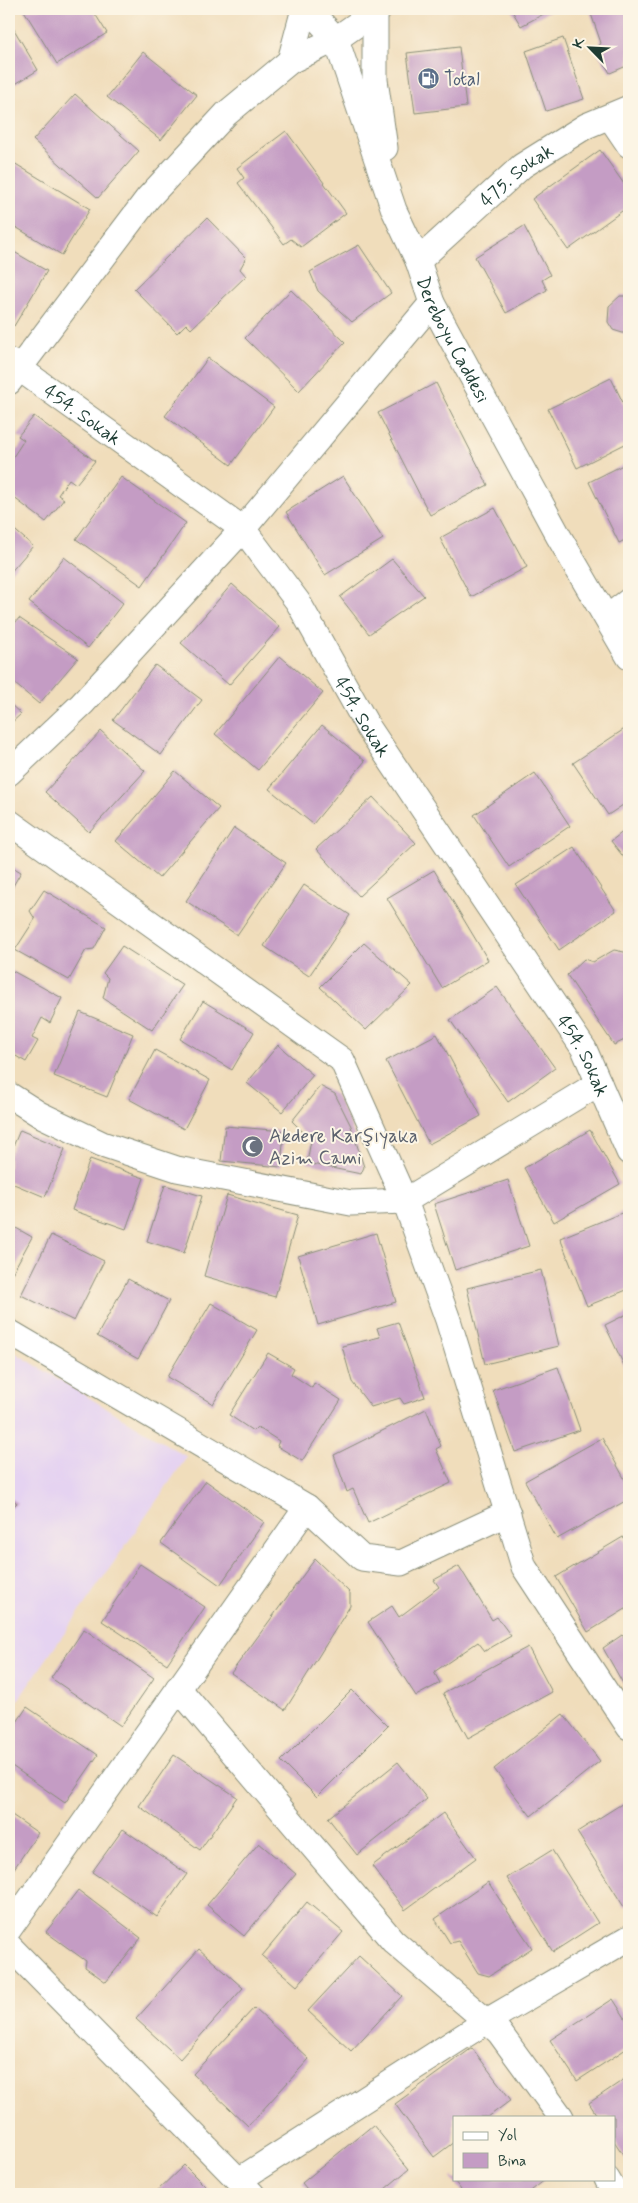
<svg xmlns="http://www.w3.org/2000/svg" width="638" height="2203" viewBox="0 0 638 2203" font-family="Mynerve,sans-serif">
	<rect width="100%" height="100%" fill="#fcf5e5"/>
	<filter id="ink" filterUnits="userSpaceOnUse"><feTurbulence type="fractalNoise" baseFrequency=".02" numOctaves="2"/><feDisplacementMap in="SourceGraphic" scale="10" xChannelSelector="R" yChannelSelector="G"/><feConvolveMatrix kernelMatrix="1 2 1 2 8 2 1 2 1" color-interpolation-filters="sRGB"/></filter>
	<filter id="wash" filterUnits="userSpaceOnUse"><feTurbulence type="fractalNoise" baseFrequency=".0096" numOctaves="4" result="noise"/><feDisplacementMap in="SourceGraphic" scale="20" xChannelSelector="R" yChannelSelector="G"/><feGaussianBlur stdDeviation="1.12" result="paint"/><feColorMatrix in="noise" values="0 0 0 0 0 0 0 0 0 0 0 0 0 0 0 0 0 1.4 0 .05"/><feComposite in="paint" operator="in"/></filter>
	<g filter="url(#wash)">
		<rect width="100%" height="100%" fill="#f0ddbb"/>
		<path fill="#e5d3f1" d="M9 1349 187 1457 9 1713Z"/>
		<g id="blocks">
			<path fill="#c49cc4" d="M23 9H92L107 33 57 64Z
				M511 9H553L521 26Z
				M596 9H629V65L610 73 596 50 601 43 590 11Z
				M9 21 38 70 9 88Z
				M563 38 584 99 546 111 526 51Z
				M459 47 466 107 415 113 407 53Z
				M143 52 197 95 161 140 107 97Z
				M75 94 139 151 98 198 33 140Z
				M286 131 346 213 301 247 291 239 284 244 238 183 244 178 237 168Z
				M600 150 629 191V206L568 250 532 199Z
				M9 160 90 209 62 255 9 223Z
				M207 218 246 258 240 269 246 276 191 329 186 324 177 333 134 289Z
				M524 226 550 275 542 280 547 290 506 313 475 257Z
				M359 245 391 293 352 322 318 291 310 272Z
				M9 249 47 271 14 326 9 322Z
				M291 290 345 342 299 391 245 338Z
				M620 296H629V335L613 330 608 322 609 306Z
				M208 358 274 407 231 465 165 416Z
				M611 378 629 415V442L577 468 548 409Z
				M436 383 488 485 430 515 378 413Z
				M34 416 95 461 76 484 69 479 58 495 64 499 46 522 9 494V458L11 460 24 440 18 436Z
				M629 462V538L619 543 589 482Z
				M343 476 383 539 325 575 286 512Z
				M121 477 186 523 142 586 76 539Z
				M495 508 527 567 471 597 440 538Z
				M9 525 33 546 9 574Z
				M64 557 123 603 88 648 29 602Z
				M392 559 424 596 369 634 340 597Z
				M232 584 280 627 229 685 181 643Z
				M19 618 78 658 39 704 9 679V631Z
				M280 656 323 693 258 770 215 734Z
				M155 665 202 700 161 755 113 720Z
				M9 703 21 714 9 725Z
				M322 725 365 761 313 824 269 789Z
				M629 726V801L608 815 573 763Z
				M101 731 145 771 89 832 45 792Z
				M175 771 219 808 159 878 116 841Z
				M535 773 570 826 509 867 474 815Z
				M373 797 416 843 359 896 316 849Z
				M629 827V864L611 841Z
				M234 828 286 863 237 935 186 901Z
				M574 847 616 911 559 950 516 885Z
				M9 865 21 872 9 893Z
				M434 870 488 960 442 988 387 898Z
				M304 885 350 915 309 976 264 946Z
				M44 890 106 927 94 949 86 950 69 980 15 950 35 919 30 911Z
				M364 943 412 985 366 1030 320 987Z
				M122 946 183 985 152 1030 103 998 108 978 103 973Z
				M614 950 629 953V1038L614 1045 567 975 584 959 593 962Z
				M9 969 62 998 50 1023 42 1018 32 1038 38 1041 26 1062 9 1052Z
				M497 987 555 1068 508 1102 450 1020Z
				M203 1001 254 1032 232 1070 180 1039Z
				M80 1012 133 1034 107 1097 54 1076Z
				M437 1034 481 1116 429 1144 386 1061Z
				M278 1045 313 1075 282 1112 247 1083Z
				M155 1050 210 1080 184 1129 129 1099Z
				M320 1086 335 1094 351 1126 364 1167 361 1174 307 1163 311 1140 292 1121Z
				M225 1126 284 1131 281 1167 221 1161Z
				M20 1130 65 1149 45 1197 9 1182V1156Z
				M590 1130 620 1184 554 1222 524 1168Z
				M90 1159 144 1178 126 1229 72 1210Z
				M508 1180 529 1246 455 1270 434 1204Z
				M165 1185 202 1196 184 1253 147 1241Z
				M227 1195 298 1215 275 1297 204 1276Z
				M629 1210V1289L587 1306 560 1238Z
				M9 1224 32 1237 9 1279Z
				M376 1233 396 1302 318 1325 298 1256Z
				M51 1235 104 1261 74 1321 21 1295Z
				M541 1270 559 1346 485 1364 467 1288Z
				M128 1279 169 1301 138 1359 97 1336Z
				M211 1303 257 1330 213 1404 167 1377Z
				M629 1313V1376L605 1325Z
				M398 1322 425 1397 404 1404 400 1398 371 1407 352 1382 342 1346 380 1337 377 1328Z
				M268 1353 294 1368 291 1374 312 1388 314 1383 341 1400 302 1461 277 1446 279 1441 257 1427 253 1431 229 1415Z
				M558 1367 580 1430 515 1452 493 1390Z
				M426 1409 441 1446 436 1449 451 1483 368 1523 353 1489 347 1492 334 1455Z
				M602 1438 629 1487V1499L557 1539 525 1481Z
				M206 1481 264 1522 220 1585 161 1543Z
				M9 1497 17 1503 9 1510Z
				M623 1537 629 1548V1607L588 1632 556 1577Z
				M315 1559 350 1593V1606L285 1710 231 1673Z
				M140 1564 205 1607 167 1664 102 1621Z
				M459 1566 492 1620 497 1617 511 1636 485 1651 478 1642 434 1672 440 1683 416 1696 368 1622 392 1606 399 1617 439 1587 434 1580Z
				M84 1629 154 1678 121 1726 51 1678Z
				M622 1635 626 1639 629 1638V1694L603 1648Z
				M528 1647 552 1692 468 1738 443 1693Z
				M352 1690 388 1726 317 1797 281 1761Z
				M27 1707 98 1755 65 1803 9 1764V1734Z
				M563 1714 600 1761 531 1816 494 1769Z
				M174 1755 237 1797 200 1850 139 1806Z
				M398 1762 427 1799 357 1855 328 1818Z
				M628 1800 629 1904 624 1907 577 1832Z
				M9 1813 38 1833 9 1876Z
				M443 1813 476 1858 405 1910 372 1866Z
				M123 1829 187 1874 157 1917 92 1872Z
				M259 1843 296 1874 244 1936 207 1905Z
				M552 1850 598 1923 553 1952 507 1878Z
				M488 1882 532 1948 489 1976 478 1973 458 1941 450 1943 435 1919Z
				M78 1890 141 1938 106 1982 85 1967 86 1961 46 1932Z
				M307 1902 343 1932 297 1986 262 1956Z
				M199 1949 243 1988 180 2059 136 2019Z
				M359 1956 402 1996 351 2051 308 2011Z
				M613 1999 629 2024V2047L577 2081 550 2040Z
				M254 2008 309 2059 248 2126 193 2074Z
				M472 2048 511 2100 488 2117H454V2142L434 2157 395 2104Z
				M629 2076V2157L626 2159 614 2141V2117H598L589 2103Z
				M373 2125 409 2169 379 2194H311L302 2183Z
				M184 2165 213 2194H154Z
				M454 2177V2179H546L527 2194H464L452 2178Z"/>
		</g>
	</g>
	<g filter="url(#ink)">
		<use href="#blocks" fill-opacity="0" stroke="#888d78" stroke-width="1"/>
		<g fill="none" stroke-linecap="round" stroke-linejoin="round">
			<defs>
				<g id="minor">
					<path id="s1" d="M308 9 336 39 394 210 418 261 432 303 559 537 629 657"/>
					<path d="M375 9V80L385 148"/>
					<path d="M290 61 304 9"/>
					<path d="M610 117 629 145"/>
					<path id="s2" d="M418 261 522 166 586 126 629 108"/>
					<path id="s3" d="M9 361 243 529 298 602 368 727 584 1049 629 1152"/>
					<path d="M9 382 148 198 226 114 290 61 336 39 379 9"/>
					<path d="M607 618 629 601"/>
					<path d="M9 773 82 704 243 529 432 303"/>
					<path d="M9 822 342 1060 405 1201 448 1320 524 1567 629 1727"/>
					<path d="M9 1095 39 1114 102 1144 177 1169 351 1203 405 1201 599 1083"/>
					<path d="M9 1332 307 1507 9 1929"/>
					<path d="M307 1507 362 1558 401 1563 508 1513"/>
					<path d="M178 1688 393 1941 499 2032 561 2117"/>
					<path d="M9 1946 252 2194"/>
					<path d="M607 2179 616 2194"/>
					<path d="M239 2180 487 2021 629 1938"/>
				</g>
			</defs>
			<use href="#minor" stroke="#888d78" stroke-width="27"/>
			<use href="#minor" stroke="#fff" stroke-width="25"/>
		</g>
	</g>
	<defs>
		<symbol id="fuel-disc" viewBox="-11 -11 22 22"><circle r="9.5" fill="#5c6f8a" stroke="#fcf5e5"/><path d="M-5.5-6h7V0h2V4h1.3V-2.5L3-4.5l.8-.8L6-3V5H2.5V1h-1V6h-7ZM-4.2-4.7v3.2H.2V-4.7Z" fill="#fff"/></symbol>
		<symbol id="mosque-disc" viewBox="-11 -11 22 22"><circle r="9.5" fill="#6b7280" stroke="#fcf5e5"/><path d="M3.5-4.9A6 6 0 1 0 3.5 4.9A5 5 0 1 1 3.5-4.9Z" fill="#fff"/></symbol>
	</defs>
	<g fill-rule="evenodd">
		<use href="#fuel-disc" x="416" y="66" width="25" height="25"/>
		<use href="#mosque-disc" x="240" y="1134" width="25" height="25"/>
	</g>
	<g text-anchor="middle" stroke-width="4" stroke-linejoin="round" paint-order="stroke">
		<g font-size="19" fill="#4e5e75" stroke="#fcf5e5" text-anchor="start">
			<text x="444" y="85">Total</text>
		</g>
		<g font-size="19" fill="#1f3d34" stroke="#fcf5e5">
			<text dy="7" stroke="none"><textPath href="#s2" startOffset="131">475. Sokak</textPath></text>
			<text dy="7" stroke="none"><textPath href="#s1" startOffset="364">Dereboyu Caddesi</textPath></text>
			<text dy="7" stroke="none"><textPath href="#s3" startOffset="91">454. Sokak</textPath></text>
			<text dy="7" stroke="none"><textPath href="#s3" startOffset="511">454. Sokak</textPath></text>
			<text dy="7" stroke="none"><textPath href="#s3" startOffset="916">454. Sokak</textPath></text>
		</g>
		<g font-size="19" fill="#5b616d" stroke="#fcf5e5" text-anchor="start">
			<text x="269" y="1142">Akdere Karşıyaka<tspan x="269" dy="22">Azim Cami</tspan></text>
		</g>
	</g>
	<rect width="638" height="2203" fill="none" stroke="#fcf5e5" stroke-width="30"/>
	<rect x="453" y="2116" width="162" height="65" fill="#fcf5e5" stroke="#a4ab9e"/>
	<rect x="463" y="2132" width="25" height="8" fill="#ffffff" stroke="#a4ab9e"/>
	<text x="498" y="2140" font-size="15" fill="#1f3d34">Yol</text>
	<rect x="463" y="2153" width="25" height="15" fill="#c49cc4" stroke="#a4ab9e"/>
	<text x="498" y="2166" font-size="15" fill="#1f3d34">Bina</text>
	<g transform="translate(590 48) rotate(294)" stroke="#fcf5e5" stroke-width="4" paint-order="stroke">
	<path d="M0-4L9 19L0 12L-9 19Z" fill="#1f3d34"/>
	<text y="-8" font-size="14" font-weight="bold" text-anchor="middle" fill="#1f3d34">K</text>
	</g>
</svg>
